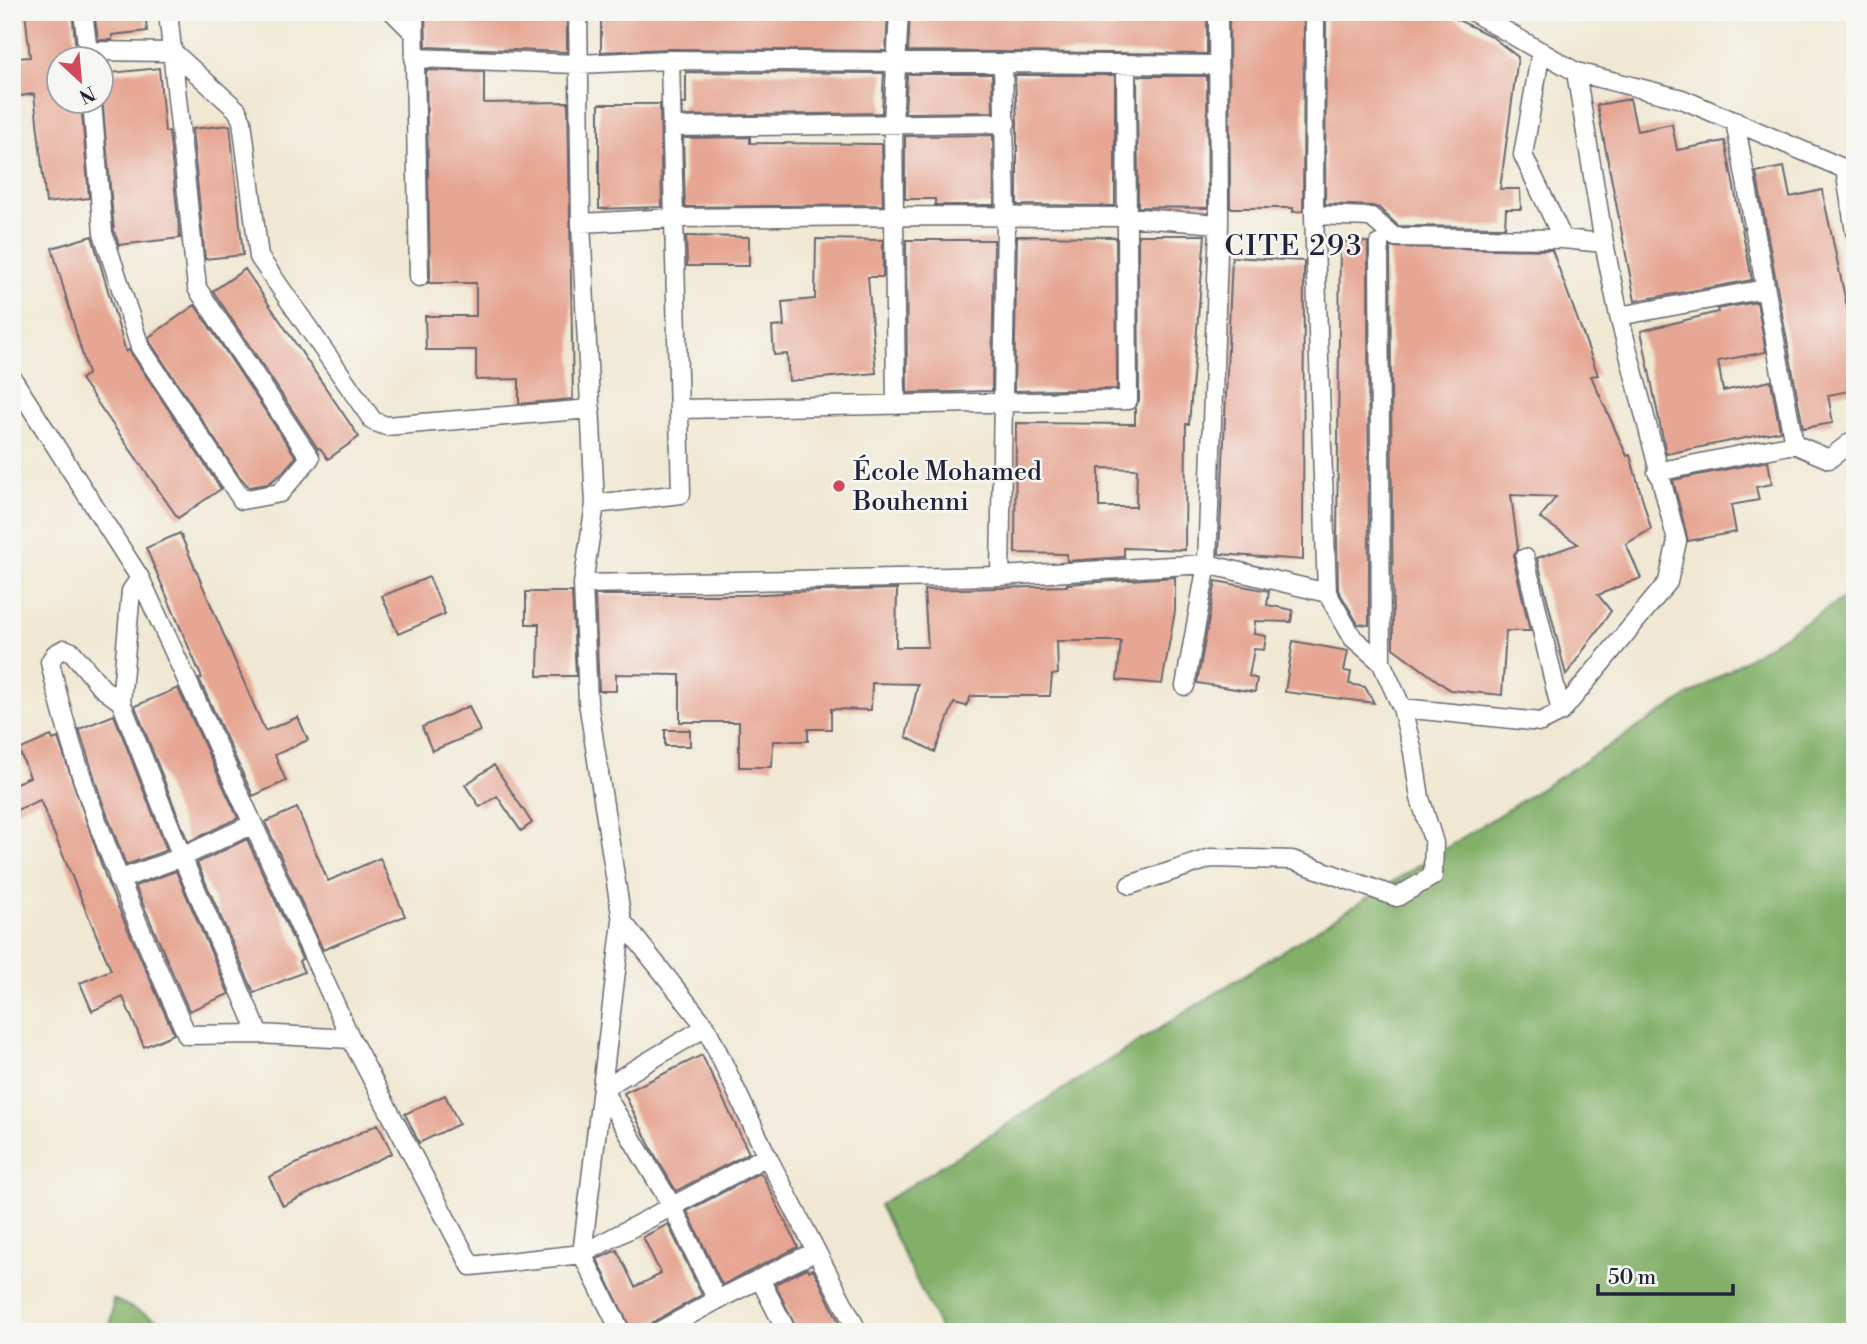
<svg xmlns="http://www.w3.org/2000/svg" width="1867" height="1344" viewBox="0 0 1867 1344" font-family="'Libre Bodoni',serif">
	<rect width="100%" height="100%" fill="#f6f6f2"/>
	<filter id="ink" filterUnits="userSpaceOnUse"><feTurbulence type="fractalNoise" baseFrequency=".0143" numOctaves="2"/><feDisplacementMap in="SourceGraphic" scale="14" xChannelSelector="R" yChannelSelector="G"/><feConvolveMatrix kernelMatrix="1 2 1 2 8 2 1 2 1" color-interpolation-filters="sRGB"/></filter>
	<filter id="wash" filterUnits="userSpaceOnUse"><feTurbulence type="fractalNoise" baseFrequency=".00686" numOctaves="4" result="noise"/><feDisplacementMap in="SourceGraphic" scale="28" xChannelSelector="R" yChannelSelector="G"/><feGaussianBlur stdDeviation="1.57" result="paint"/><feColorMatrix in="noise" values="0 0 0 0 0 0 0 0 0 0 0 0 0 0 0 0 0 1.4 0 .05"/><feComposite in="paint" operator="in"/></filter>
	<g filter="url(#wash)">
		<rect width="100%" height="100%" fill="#f0e8d3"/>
		<path fill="#82b069" stroke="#526952" stroke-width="2" d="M1855 568V1332H942L879 1205 1850 594Z
			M113 1299 182 1332H110Z"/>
		<g id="blocks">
			<path fill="#e6a693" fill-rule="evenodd" d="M25 12H72L76 50H71L72 60H60V102H81L89 198 46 203 34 94 20 96 16 58 30 57Z
				M94 12H145L147 31 112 35V40H98Z
				M425 12H567V52L426 47Z
				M601 12H888L886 51 669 49 601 52Z
				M910 12H1207V54L908 51Z
				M1229 12H1304L1303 211 1293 212V208H1230Z
				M1326 12H1442L1491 36 1518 57 1500 189H1520L1521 209H1506L1505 227 1398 226 1379 208 1372 206 1325 204Z
				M159 68 165 132H169L180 238 119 245 114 231 102 96V74Z
				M426 70 484 72V103L568 102 573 399 519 404V379L476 380V350H426L425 316H476V283H428L430 277Z
				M686 72 884 73 882 113 683 116 682 104H686Z
				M907 74H992L993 112 905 113Z
				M1015 75H1115V206L1017 205V122Z
				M1137 76H1207L1208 208 1138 207Z
				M1630 99 1637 131 1672 124 1677 150 1725 141 1752 280 1635 301 1597 105Z
				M599 104H660L662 207 599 209Z
				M230 125 243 255 205 259 192 129Z
				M993 135 994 205H935V199H905V136Z
				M750 137V143L882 144 883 205 685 207 683 138Z
				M1784 167 1790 197 1822 190 1855 344V390L1828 395 1833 423 1803 428 1756 172Z
				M1138 235H1205L1189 424H1186L1185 550 1124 548V557L1067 561V554L1015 553 1016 423 1135 424V408L1139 400ZM1099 468 1137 469 1136 507H1099Z
				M92 236 126 352 129 350 221 489 178 518 81 379 88 374 52 248Z
				M686 236 749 237V266H687Z
				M1017 236 1116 237 1117 389 1014 391Z
				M816 239 883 240V277H868L876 373 789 381 787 354 774 355 772 327 784 326 782 302 815 299Z
				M906 240H994L992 391 907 393Z
				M1340 241 1368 242 1369 625 1358 624 1338 590 1337 540Z
				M1390 247 1552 250 1598 375 1591 376 1627 456 1630 455 1651 529 1626 544 1641 578 1598 595 1611 611 1566 675 1537 558 1578 544 1540 518 1556 497 1511 495 1518 549 1514 554V561L1530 631H1506L1502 695 1450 690 1393 648Z
				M1232 257 1304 261 1303 560 1219 554Z
				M245 269 359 437 328 459 320 448 318 449 213 291Z
				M1757 302 1766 352 1718 361 1723 391 1771 381 1780 431 1666 454 1641 331 1718 312 1717 309Z
				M195 305 296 457 280 475 268 484 249 487 239 476 150 342 149 337Z
				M1768 461 1772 484 1756 487 1759 500 1731 505 1736 532 1688 541 1673 480Z
				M180 533 265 731 298 717 308 740 275 755 286 781 253 796 199 679 202 678 146 548Z
				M429 577 445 614 398 634 382 596Z
				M1175 577V611L1162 684 1117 680 1121 641H1057L1058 674 1052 675 1050 696H971L966 706 954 703 935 752 906 737 918 684 872 683 871 710 831 709V729H808V741H773L772 767H739V722H680V675L616 674V691H599L595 595H746L783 593V592L897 589 896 647H928L924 590 1067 586V584Z
				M1216 581 1269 591 1267 605 1293 610 1291 622 1255 621 1254 634 1266 636 1264 650 1254 649 1249 676 1257 679 1255 692 1197 683Z
				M526 592H572L576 676H538L539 624H526Z
				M1293 641 1348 651 1344 671 1351 672 1349 684 1365 687 1374 703 1285 692Z
				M178 688 238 818 188 842 135 706Z
				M469 706 480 731 432 751 422 727Z
				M114 715 167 850 126 865 102 801 79 729Z
				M665 730H690V746H665Z
				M51 736 53 740 58 738 108 884 174 1034 144 1047 123 997 92 1011 80 983 111 970 40 800 12 812V785L30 777 19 750Z
				M494 765 532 823 521 831 497 796 480 807 465 785Z
				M297 808 328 881 380 858 405 916 323 950 265 822Z
				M247 839 302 959 299 961 304 972 254 993 197 863Z
				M176 871 229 994 189 1011 135 886Z
				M702 1055 749 1153 676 1191 652 1150 624 1093Z
				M445 1095 459 1124 419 1143 405 1114Z
				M378 1124 392 1153 283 1206 269 1177Z
				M759 1173 762 1174 798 1247 722 1285 687 1211Z
				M668 1224 702 1295 653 1322 647 1329 641 1332H632L597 1259 617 1250 635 1287 661 1274 643 1237Z
				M807 1268 809 1271 813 1269 844 1332H798L775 1284Z"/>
		</g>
	</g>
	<g filter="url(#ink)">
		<use href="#blocks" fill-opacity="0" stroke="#6a6770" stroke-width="2"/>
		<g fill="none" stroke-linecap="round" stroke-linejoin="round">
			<defs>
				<path id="minor" d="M83 12 89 60
					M393 12 414 33
					M414 12 419 277
					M578 12 581 223 595 504 583 584 588 702 622 921 582 1254 621 1332
					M1315 12 1314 215 1327 593
					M88 51 173 52 237 110 242 121 259 257 373 421 386 426 591 409
					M1541 51 1523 155 1563 239
					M414 58 578 64 670 60 1218 65
					M1576 72 1682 99 1845 169 1855 232
					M92 102 103 233 140 347 242 500 280 493 310 458 197 288 168 12
					M1735 121 1794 444
					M672 127 1006 123
					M1314 215 1371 217 1394 237 1563 239 1604 243
					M581 223 674 218 895 216 1126 217 1219 224
					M1379 244 1381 662
					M1619 316 1765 289
					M12 378 140 578 131 591 121 702 182 857 259 1034
					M896 403 893 123 899 12
					M679 409 1128 400 1126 65
					M1657 472 1794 444 1829 459 1855 439
					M595 504 681 494 670 60
					M1525 558 1561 712
					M1000 576 1006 218 1003 63
					M583 584 1000 576 1207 564 1327 593 1353 638 1381 662 1402 708 1541 722 1561 712 1668 582 1677 541 1619 316 1604 243 1576 72 1473 12
					M1185 686 1207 564 1219 224 1218 12
					M121 702 102 688 72 652 64 649 55 654 50 662C78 792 133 914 187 1035L259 1034 351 1039
					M253 824 351 1039 471 1266 582 1254 767 1156
					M118 880 182 857 253 824 140 578
					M1130 885 1211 858 1292 860 1397 897 1433 876 1434 843 1420 798 1413 752 1402 708
					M622 921 706 1027 767 1156 858 1332
					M706 1027 602 1089 672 1206 717 1300 816 1251
					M760 1279 787 1332
					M658 1332 717 1300"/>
			</defs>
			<use href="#minor" stroke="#6a6770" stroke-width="21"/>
			<use href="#minor" stroke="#fff" stroke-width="18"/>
		</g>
	</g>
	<circle fill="#d1495b" stroke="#f6f6f2" stroke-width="2.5" cx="839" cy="486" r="7"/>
	<g text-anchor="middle" stroke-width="5" stroke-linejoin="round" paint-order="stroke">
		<g font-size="26" fill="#22223b" stroke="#f6f6f2" text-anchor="start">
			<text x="853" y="480">École Mohamed<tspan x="853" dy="30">Bouhenni</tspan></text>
		</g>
		<g font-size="28" letter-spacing="2" fill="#22223b" stroke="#f6f6f2">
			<text x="1294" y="255">CITE 293</text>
		</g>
	</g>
	<rect width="1867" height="1344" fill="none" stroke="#f6f6f2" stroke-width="42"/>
	<g transform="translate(80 80) rotate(154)"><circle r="33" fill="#f6f6f2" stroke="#a1a1a9" stroke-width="2"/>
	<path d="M0-5L12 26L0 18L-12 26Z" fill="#d1495b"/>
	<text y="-10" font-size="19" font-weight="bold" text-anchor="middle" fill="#22223b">N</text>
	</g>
	<path d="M1598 1284v10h135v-10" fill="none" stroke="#22223b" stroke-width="3.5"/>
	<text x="1608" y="1284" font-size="21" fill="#22223b" stroke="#f6f6f2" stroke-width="5" paint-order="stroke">50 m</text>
</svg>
